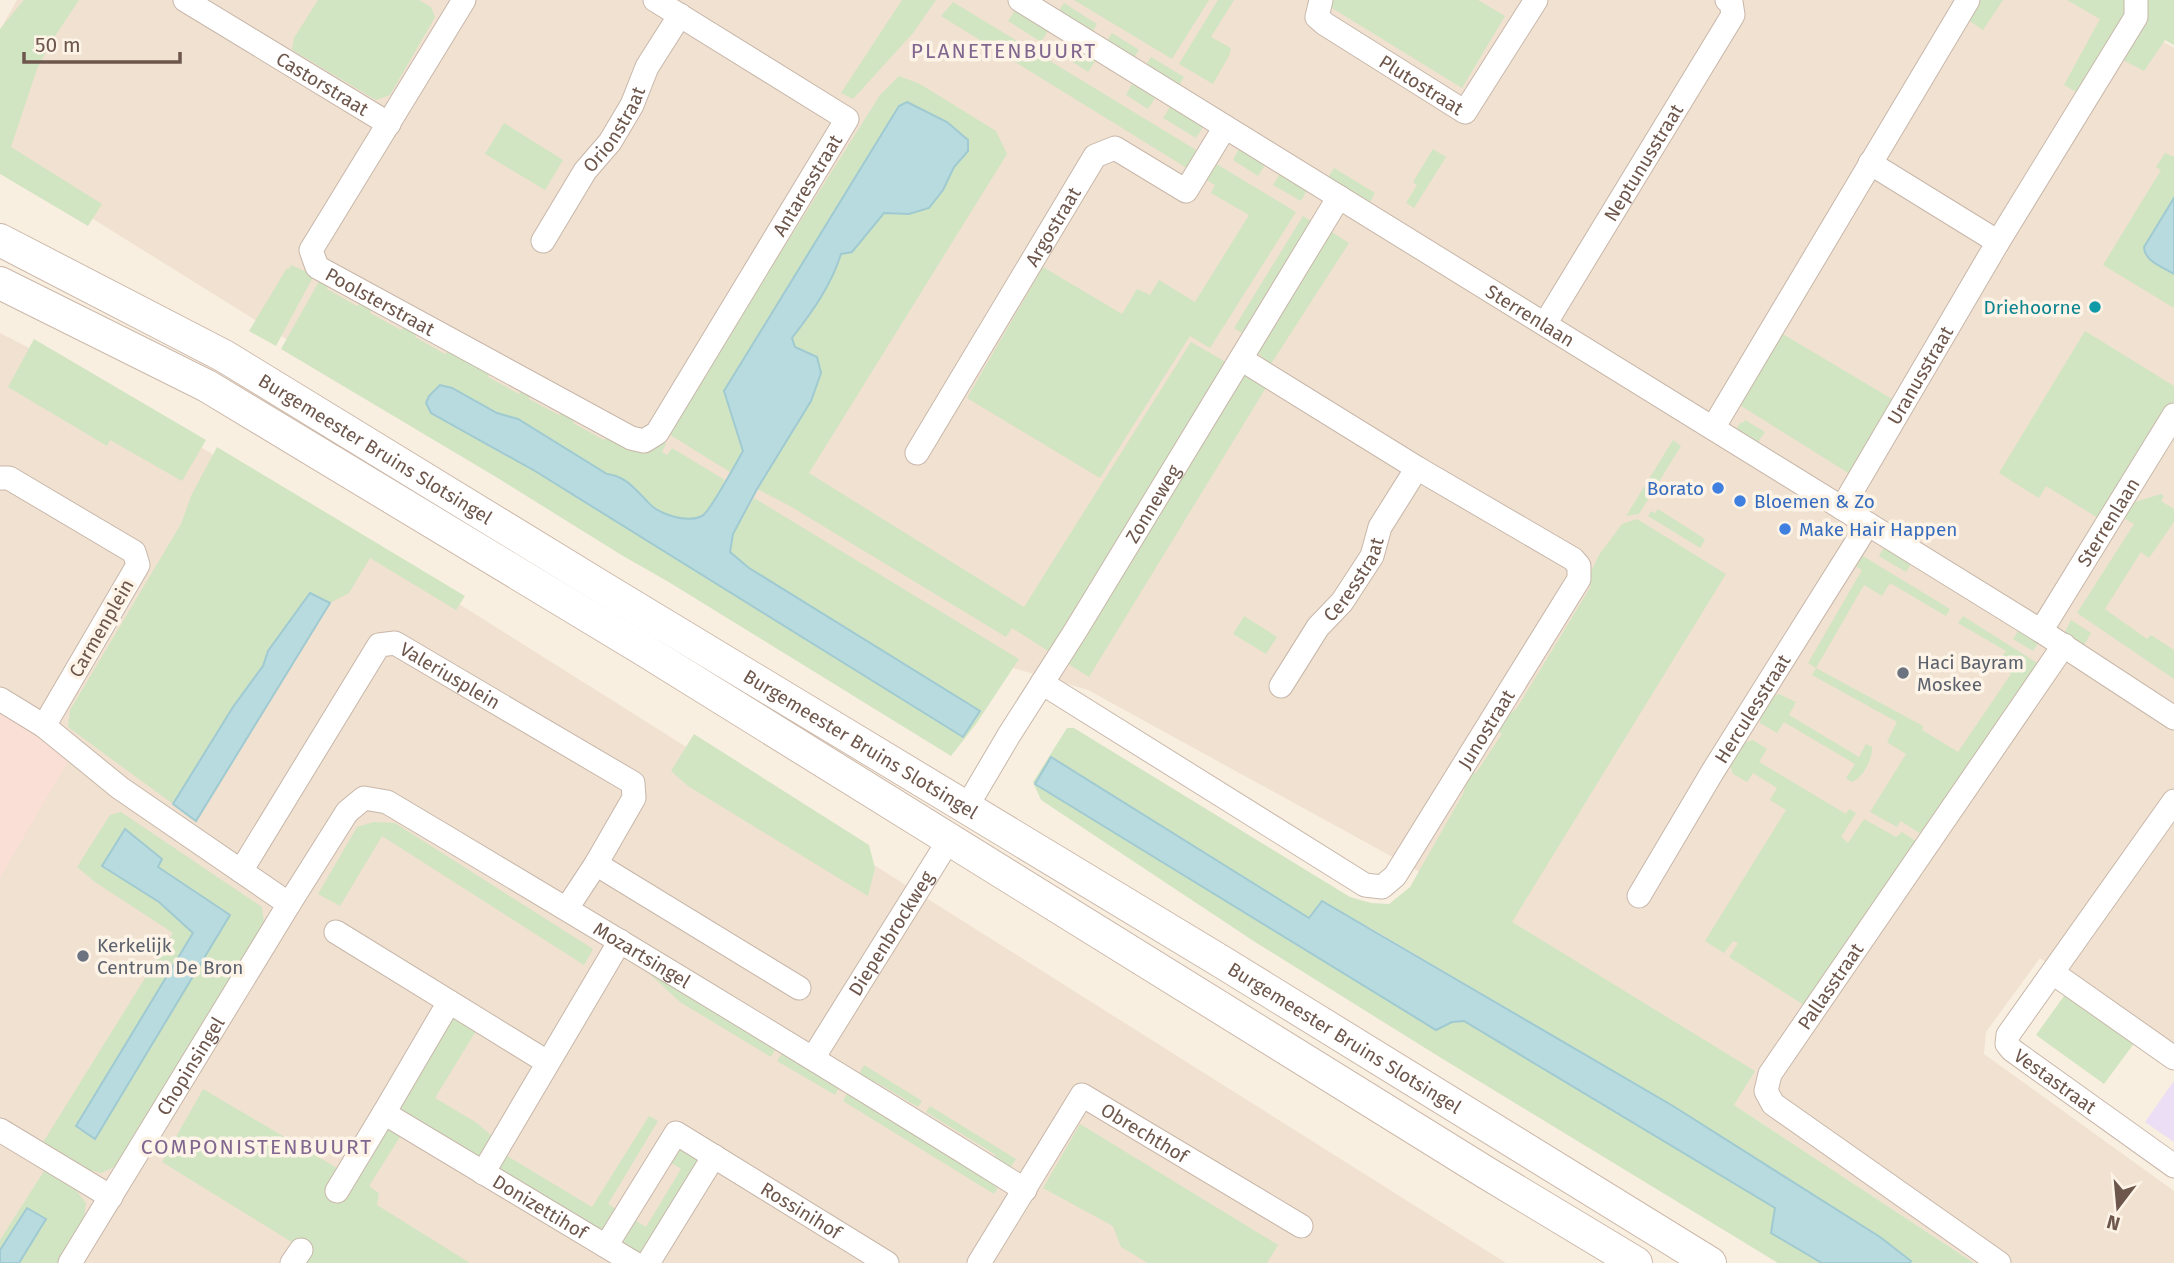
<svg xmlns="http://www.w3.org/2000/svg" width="2174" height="1263" viewBox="0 0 2174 1263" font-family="'Fira Sans',sans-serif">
	<rect width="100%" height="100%" fill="#f9efe1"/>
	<path fill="#f0e1d0" d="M17 0H2080L2169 45 2174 48V1050L2040 958 1986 1032 1984 1054 2174 1191V1263H1974L1734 1105 1754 1071 1511 922 1088 690 704 577 276 333 0 161V30Z
		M0 333 39 353 329 522 1506 1263H0Z"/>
	<path fill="#f9dfd6" d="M0 713 70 758 0 878Z"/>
	<path fill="#ecdef5" d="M2174 1081V1142L2145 1122Z"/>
	<path fill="#d1e5c2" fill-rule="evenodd" d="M24 0H79L51 42 37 69 11 147 102 204 88 226 0 174V29Z
		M318 0H419L431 7 435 17 390 95 376 100 292 50 294 38Z
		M902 0H936L913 33 853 99 841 93Z
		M1074 0H1209L1172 59Z
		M1218 0H1234L1211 37 1231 48 1229 56 1213 84 1179 64Z
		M1330 0H1478L1505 16 1462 88 1327 5Z
		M1981 0H2003L1983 30 1968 20Z
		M2067 0H2174V45L2165 40 2144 71 2123 60 2096 103 2064 85 2100 19Z
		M953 2 1201 153 1190 170 941 16Z
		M1064 3 1097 24 1091 35 1057 14Z
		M1015 10 1048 31 1041 42 1008 21Z
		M1112 33 1139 50 1132 61 1105 44Z
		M1063 40 1095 61 1088 72 1056 51Z
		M1151 57 1184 77 1177 88 1144 68Z
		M899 76 920 84 996 131 1007 154 809 473 1024 607 1191 342 1267 386 1089 677 1012 628 1006 637 790 506 757 489 811 401 792 338C812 312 832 286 841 254L852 252 884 213 909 214 943 190 954 167 968 151V140L948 122 907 102 725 391 743 451 730 472 667 433 880 95Z
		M1132 84 1155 98 1148 109 1126 95Z
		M1170 107 1203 127 1196 138 1163 118Z
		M504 123 563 160 545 190 485 154Z
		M1239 148 1265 165 1258 176 1233 160Z
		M1433 149 1446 157 1414 208 1406 203 1417 185 1413 182Z
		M2165 153 2174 157V198L2144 247 2146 257 2174 274V308L2103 265 2161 170 2156 167Z
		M1215 163 1296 212 1210 348 1190 336 1100 478 967 398 1043 267 1122 314 1137 289 1150 295 1159 280 1195 302 1249 215 1211 193 1215 185 1203 178Z
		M1334 168 1375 193 1367 207 1326 181Z
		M1280 174 1307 190 1301 201 1273 185Z
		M1303 216 1311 221 1242 333 1234 328Z
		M1330 231 1349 243 1271 364 1255 351Z
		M291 265 312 274 313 277 276 346 249 331 287 268 289 269Z
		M322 280 328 284 327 289 357 306 361 302 372 307 370 313 401 330 405 325 417 331 415 337 445 354 450 349 491 371 488 377 519 394 522 389 530 392 529 399 559 415 562 412 575 418 573 423 604 440 608 434 647 452 656 448 661 441 666 444 662 452 667 455 672 448 725 480C714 501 709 523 680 518 672 516 661 514 654 509 636 497 631 476 607 474L518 419 497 413 452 388 431 413 535 471 963 737 980 712 749 568 730 552 733 534 754 498 1019 659 976 724 951 756 667 581 623 556 496 477 281 349 318 283Z
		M2085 331 2174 386V401L2098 518 2046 486 2039 498 1999 473Z
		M1781 333 1897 402 1853 476 1738 404Z
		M34 339 206 440 182 481 110 440 107 446 8 387Z
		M1745 420 1765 432 1757 444 1735 431 1741 422 1743 423Z
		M1673 440 1681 446 1639 514 1626 516Z
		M217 447 465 596 456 610 370 558 349 593 330 603 324 599 268 651 263 666 233 707 173 804 68 727 70 710 181 524 191 496Z
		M2161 494 2164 496 2161 501 2174 509V522L2149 558 2141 552 2105 609 2147 639 2151 635 2174 650V679L2077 613 2134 524 2124 518 2132 503Z
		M1658 509 1705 539 1700 548 1648 516 1651 511 1655 513Z
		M1637 519 1726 574 1512 922 1755 1071 1734 1105 1974 1263H1910L1911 1260 1880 1237 1673 1106 1374 930 1322 902 1309 919 1051 757 1036 784 1436 1030 1452 1022 1464 1021 1775 1208 1772 1233 1822 1263H1778L1446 1061 1255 942 1041 800 1033 782 1067 728H1074L1350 897 1371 903 1389 904 1410 887 1463 794 1470 770 1476 773 1502 734 1497 730 1502 721 1517 708 1591 586 1586 582 1599 555 1622 524Z
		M1886 544 1913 561 1906 572 1879 556Z
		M1858 553 1950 609 1946 616 1890 583 1882 596 1864 585 1816 668 1923 726 1922 730 1958 752 2011 674 1996 665 2006 651 1958 623 1963 616 2042 666 1924 836 1901 821 1897 827 1870 812 1906 754 1887 742 1897 722 1812 675 1816 668 1808 663 1862 570 1852 564Z
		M1244 616 1277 637 1266 654 1233 634Z
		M2071 620 2091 633 2084 645 2065 632Z
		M2020 628 2041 639 2033 651 2013 639Z
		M1779 694 1796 702 1789 715 1859 757 1866 744 1872 747C1873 758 1863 778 1852 782L1846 778 1855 764 1784 722 1777 733 1760 723C1760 708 1766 700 1779 694Z
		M694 734 869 845 875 868 868 896 688 786 671 771Z
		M1753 740 1767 749 1759 762 1846 814 1849 809 1856 813 1841 837 1848 843 1864 819 1896 837 1902 832 1917 842 1807 1007 1729 957 1738 943 1733 941 1724 953 1705 941 1786 810 1770 800 1777 788 1753 773 1747 782 1733 774 1730 766 1743 743Z
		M121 812 262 907 264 924 119 1165 101 1173 78 1167 42 1144 173 933 95 882 77 867 110 815ZM102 866 158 867 230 916 95 1138 76 1125 193 932 159 902Z
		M374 822 395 823 593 949 584 965 382 836 340 906 318 894 357 827Z
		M643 968 776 1048 771 1057 680 1002Z
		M2069 989 2138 1038 2104 1084 2036 1035Z
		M452 1015 476 1031 435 1098 477 1123 492 1136 479 1161 410 1121 369 1186 379 1193 377 1205 470 1263H299L306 1251 162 1162 203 1089 354 1178Z
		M783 1052 840 1086 835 1095 777 1061Z
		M864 1065 922 1101 918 1107 876 1082 872 1087 857 1078Z
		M848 1092 999 1185 994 1194 843 1101Z
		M930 1106 1016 1159 1009 1170 993 1161 996 1155 926 1112Z
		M649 1116 658 1121 608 1204 646 1227 681 1169 670 1162 678 1148 706 1164 645 1263 494 1169 504 1154 592 1207Z
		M1080 1124 1278 1245 1267 1263H1148L1121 1247 1113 1226 1043 1188Z
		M46 1168 70 1183 86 1203 84 1219 57 1263H19L45 1219 28 1208 0 1250V1240Z"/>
	<path fill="#b8dbe0" stroke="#a0cad1" stroke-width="2" d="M907 102 947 122 968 140V151L954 167 943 190 929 208 909 214 884 213 852 252 841 254C831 286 812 312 792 338L795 347 817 357 821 373 811 401 757 489 733 534 730 552 749 568 980 711 963 737 535 471 431 413 426 403 429 396 440 385 452 388 497 413 518 419 607 474C625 476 634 488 647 501 654 510 664 514 675 517 683 519 694 520 702 516 710 512 737 461 743 451L724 391 899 106Z
		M2174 198V274C2163 267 2144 261 2144 247Z
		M310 593 330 603 196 821 173 804 233 707 263 666 268 651Z
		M1051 757 1309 918 1322 901 1673 1106 1880 1237 1911 1261 1910 1263H1822L1771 1233 1775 1208 1464 1021 1452 1022 1436 1030 1035 784Z
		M125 829 162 859 158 867 230 915 95 1139 76 1126 193 933 159 902 102 866Z
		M27 1208 46 1219 19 1263H0V1250Z"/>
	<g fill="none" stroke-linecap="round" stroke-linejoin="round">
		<defs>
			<g id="street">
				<path id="s1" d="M185 0 389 124"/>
				<path id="s2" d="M464 0 311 250 317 267 631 438 644 441 657 433 847 119 655 0"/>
				<path id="s3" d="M1020 0 2041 631 2174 718"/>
				<path id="s4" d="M1321 0 1317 17 1325 24 1465 112 1536 0"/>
				<path d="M1870 163 1998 242"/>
				<path id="s5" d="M543 241 585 171 610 142 632 105 647 67 680 15"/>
				<path id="s6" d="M1545 324 1733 15 1731 2 1727 0"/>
				<path d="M1713 428 1968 0"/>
				<path id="s7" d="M917 453 1095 156 1115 148 1186 191 1225 127"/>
				<path d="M0 478H9L134 552 138 565 44 726 120 788 289 904"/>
				<path id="s8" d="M1842 508 1998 242 2136 17V0"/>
				<path id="s9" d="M2041 631 2174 415"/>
				<path id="s10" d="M1042 683 1365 885 1382 887 1395 876 1579 579V566L1573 559 1417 468 1241 359"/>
				<path id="s11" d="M1281 686 1318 627 1342 602 1372 556 1380 527 1417 468"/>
				<path d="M0 699 44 726"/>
				<path id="s12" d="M2174 801 2008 1035 2007 1044 2012 1050 2174 1166"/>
				<path id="s13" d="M966 808 1009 735 1076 630 1339 197"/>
				<path d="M596 864 799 988"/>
				<path id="s14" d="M241 871 379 645 395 643 633 783 634 798 596 864 567 908"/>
				<path id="s15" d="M1639 896 1713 771 1868 524"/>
				<path d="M336 932 547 1062"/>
				<path d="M2053 973 2174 1058"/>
				<path id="s16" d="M813 1058 949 840"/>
				<path d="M384 1113 449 1002"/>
				<path d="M0 1130 111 1197"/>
				<path d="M483 1173 620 941"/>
				<path id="s17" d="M337 1191 384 1113 634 1263"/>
				<path id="s18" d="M606 1246 676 1133 887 1263"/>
				<path id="s19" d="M70 1263 289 904 347 812 364 798 387 802C601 929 814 1058 1025 1190"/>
				<path d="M292 1263 301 1250"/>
				<path d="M648 1263 714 1156"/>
				<path id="s20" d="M979 1263 1082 1095 1301 1226"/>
				<path id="s21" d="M1999 1263 1773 1104 1766 1091 1770 1074 2064 645"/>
			</g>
			<g id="secondary">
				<path id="s22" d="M0 240 224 356 608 591 1222 962 1710 1263"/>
				<path d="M0 283 207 386 641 648 1485 1172 1636 1263"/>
			</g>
		</defs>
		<use href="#street" stroke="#c8b7aa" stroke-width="25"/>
		<use href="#secondary" stroke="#cdb9aa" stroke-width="34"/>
		<use href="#street" stroke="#fff" stroke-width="23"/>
		<use href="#secondary" stroke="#fff" stroke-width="32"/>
	</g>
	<circle fill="#0f9aa8" stroke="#fdf4e7" stroke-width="2.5" cx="2095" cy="307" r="7"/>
	<g fill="#3f7fe0" stroke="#fdf4e7" stroke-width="2.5">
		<circle cx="1718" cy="488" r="7"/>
		<circle cx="1740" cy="501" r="7"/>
		<circle cx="1785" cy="529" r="7"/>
	</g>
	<g fill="#6b7280" stroke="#fdf4e7" stroke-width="2.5">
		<circle cx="1903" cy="673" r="7"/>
		<circle cx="83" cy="956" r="7"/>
	</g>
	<g text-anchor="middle" stroke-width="7" stroke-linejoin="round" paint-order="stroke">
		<g font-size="19" fill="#6d564b" stroke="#fdf4e7">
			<text dy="7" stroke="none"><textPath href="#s4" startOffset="142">Plutostraat</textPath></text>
			<text dy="7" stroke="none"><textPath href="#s1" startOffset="161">Castorstraat</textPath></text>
			<text dy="7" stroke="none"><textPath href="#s5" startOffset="133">Orionstraat</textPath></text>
			<text dy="7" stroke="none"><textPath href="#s6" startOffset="189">Neptunusstraat</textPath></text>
			<text dy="7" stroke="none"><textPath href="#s2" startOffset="987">Antaresstraat</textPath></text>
			<text dy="7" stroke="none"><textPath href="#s7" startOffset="264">Argostraat</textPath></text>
			<text dy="7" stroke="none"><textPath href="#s2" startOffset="383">Poolsterstraat</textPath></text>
			<text dy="7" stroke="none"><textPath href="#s3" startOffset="600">Sterrenlaan</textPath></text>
			<text dy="7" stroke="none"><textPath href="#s8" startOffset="154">Uranusstraat</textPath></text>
			<text dy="7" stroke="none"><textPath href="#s22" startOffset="430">Burgemeester Bruins Slotsingel</textPath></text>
			<text dy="7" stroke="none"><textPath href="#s13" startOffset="357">Zonneweg</textPath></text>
			<text dy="7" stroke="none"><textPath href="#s9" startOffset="128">Sterrenlaan</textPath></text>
			<text dy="7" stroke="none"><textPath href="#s11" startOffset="130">Ceresstraat</textPath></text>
			<text transform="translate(101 628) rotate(-60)" y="7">Carmenplein</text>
			<text dy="7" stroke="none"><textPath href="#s14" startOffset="345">Valeriusplein</textPath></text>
			<text dy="7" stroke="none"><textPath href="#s15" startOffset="219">Herculesstraat</textPath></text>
			<text dy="7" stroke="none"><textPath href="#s10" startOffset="588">Junostraat</textPath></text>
			<text dy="7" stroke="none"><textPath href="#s22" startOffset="998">Burgemeester Bruins Slotsingel</textPath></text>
			<text dy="7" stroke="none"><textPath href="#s16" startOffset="147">Diepenbrockweg</textPath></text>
			<text dy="7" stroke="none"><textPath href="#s19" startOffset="872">Mozartsingel</textPath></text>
			<text dy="7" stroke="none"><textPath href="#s21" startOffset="415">Pallasstraat</textPath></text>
			<text dy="7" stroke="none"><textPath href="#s22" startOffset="1564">Burgemeester Bruins Slotsingel</textPath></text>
			<text dy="7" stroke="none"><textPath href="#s19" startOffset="231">Chopinsingel</textPath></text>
			<text dy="7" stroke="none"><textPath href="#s12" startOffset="357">Vestastraat</textPath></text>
			<text dy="7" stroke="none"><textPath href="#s20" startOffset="270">Obrechthof</textPath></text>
			<text dy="7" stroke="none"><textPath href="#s17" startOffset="273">Donizettihof</textPath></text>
			<text dy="7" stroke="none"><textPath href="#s18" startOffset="280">Rossinihof</textPath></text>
		</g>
		<g font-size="19" fill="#0d838f" stroke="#fdf4e7" text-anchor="end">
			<text x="2081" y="314">Driehoorne</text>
		</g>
		<g font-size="19" fill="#366cbe" stroke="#fdf4e7" text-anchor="start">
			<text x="1704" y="495" text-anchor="end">Borato</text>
			<text x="1754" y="508">Bloemen &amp; Zo</text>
			<text x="1799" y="536">Make Hair Happen</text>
		</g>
		<g font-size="19" fill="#5b616d" stroke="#fdf4e7" text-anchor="start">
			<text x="1917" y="669">Haci Bayram<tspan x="1917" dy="22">Moskee</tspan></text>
			<text x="97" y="952">Kerkelijk<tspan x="97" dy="22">Centrum De Bron</tspan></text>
		</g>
		<g font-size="21" letter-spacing="2" fill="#816790" stroke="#fdf4e7">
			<text x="1004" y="58">PLANETENBUURT</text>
			<text x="257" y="1154">COMPONISTENBUURT</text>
		</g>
	</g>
	<g transform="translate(2118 1207) rotate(196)" stroke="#fdf4e7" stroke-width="5" paint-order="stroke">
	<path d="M0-5L12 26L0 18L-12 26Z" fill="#6d564b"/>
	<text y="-10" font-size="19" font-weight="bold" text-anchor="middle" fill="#6d564b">N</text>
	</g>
	<path d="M24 52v10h156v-10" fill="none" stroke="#6d564b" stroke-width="3.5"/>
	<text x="35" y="52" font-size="21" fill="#6d564b" stroke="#fdf4e7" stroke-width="5" paint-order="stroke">50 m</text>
</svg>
